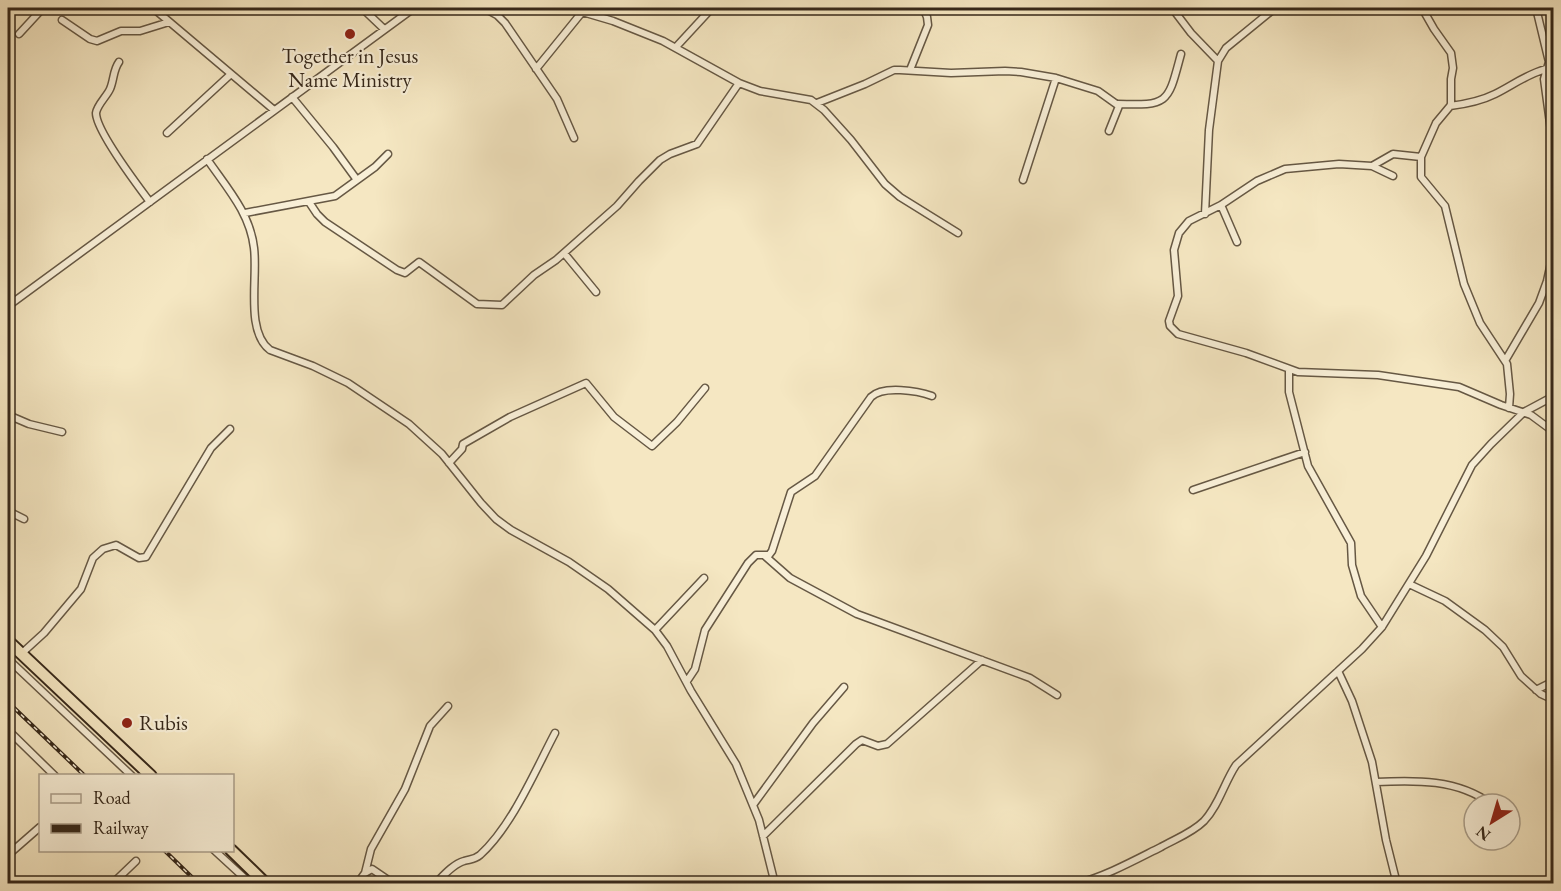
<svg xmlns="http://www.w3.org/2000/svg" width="1561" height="891" viewBox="0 0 1561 891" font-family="'EB Garamond',serif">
	<rect width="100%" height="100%" fill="#f5e7c2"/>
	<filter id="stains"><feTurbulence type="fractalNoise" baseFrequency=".00333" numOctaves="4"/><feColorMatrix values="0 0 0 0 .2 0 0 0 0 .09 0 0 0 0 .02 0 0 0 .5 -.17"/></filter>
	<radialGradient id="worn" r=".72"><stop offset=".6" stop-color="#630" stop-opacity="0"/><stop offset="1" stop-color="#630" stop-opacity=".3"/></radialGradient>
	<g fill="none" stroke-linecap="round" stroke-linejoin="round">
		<defs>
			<path id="minor" d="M153 8 274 110
				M362 8 384 29
				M484 8 497 15 505 23 557 99 574 138
				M569 8 613 21 663 41 739 83 760 91 811 100 824 110 851 140 885 184 900 197 958 233
				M1172 8 1191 33 1218 61
				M1422 8 1434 29 1451 53 1453 68 1451 79V105L1436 123 1421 157V177L1445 206 1464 284 1480 323 1507 364 1510 394 1509 408
				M1536 8 1549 62 1544 79 1554 153
				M62 20 90 39 97 41 121 31H140L169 22
				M19 34 43 8
				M676 47 712 8
				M119 62C113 70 114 80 110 89 107 96 97 105 96 113 96 131 138 186 150 202
				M536 69 583 11
				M910 70 928 25 927 17 923 8
				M292 97 333 147 357 180
				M817 103 865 84 894 70H900L951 73 1005 71 1021 72 1056 78 1098 91 1119 106 1109 131
				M1118 104C1170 106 1168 102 1181 54
				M1450 106C1466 104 1481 101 1495 94 1513 85 1527 74 1546 69
				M167 133 231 74
				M1421 157 1393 154 1372 166 1339 164 1285 169 1257 181 1221 205 1189 221 1179 233 1174 250 1178 296 1169 321 1170 326 1178 334 1246 353 1298 372 1378 375 1459 387 1501 405 1531 415 1554 432
				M207 159C227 188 250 213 254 248 258 278 245 331 270 350L313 366 348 383 409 424 442 454 481 503 496 519 511 530 569 562 608 589 655 630 667 646 691 691 736 764 759 820 775 884
				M1372 166 1393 176
				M1023 180 1056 78
				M309 202 317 214 325 222 397 270 405 273 419 262 477 304 502 305 534 275 556 260 617 206 639 181 660 160 670 154 697 144 739 83
				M1221 205 1237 242
				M245 213 335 196 375 167 388 154
				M1205 214 1209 130 1218 61 1226 48 1275 8
				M564 253 596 292
				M8 306 414 8
				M1505 361 1539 303 1547 281 1554 249
				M1289 369V392L1308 466 1351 543 1352 565 1361 596 1382 627
				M8 415 29 424 62 432
				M449 463 462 449 463 444 510 417 586 383 614 417 652 446 677 422 705 388
				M1193 490 1305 452
				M8 511 24 519
				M765 556 790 578 857 614 1030 678 1057 695
				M1409 584 1445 601 1485 630 1503 647 1521 676 1541 694 1554 700
				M655 630 704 578
				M21 654 44 633 81 589 93 558 103 549 116 545 139 558 146 557 211 448 230 429
				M8 659 132 776
				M1338 671 1352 701 1372 762 1386 840 1397 884
				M687 681 695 669 705 630 748 563 756 555H769L772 551 791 492 815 476 871 397C883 385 918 391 932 396
				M1536 690 1554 681
				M8 730 55 776
				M1376 782C1415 780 1458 779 1491 804
				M753 805 813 723 844 687
				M763 836 856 744 862 740 878 746 887 744 982 660
				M214 850 251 884
				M8 855 40 827
				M365 873 371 849 405 789 430 726 448 706
				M112 884 136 861
				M357 884 365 873 372 869 394 884
				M435 884C443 876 453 864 464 861 470 859 474 860 480 855 512 826 535 771 555 733
				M1076 884C1106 876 1133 861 1161 847 1175 839 1192 833 1204 821 1219 805 1224 783 1236 765L1362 649 1382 627 1426 556 1472 465 1491 444 1524 412 1554 396
				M1543 884 1554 878"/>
			<path id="trunk" d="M8 641 151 776
				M231 850 266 884"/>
		</defs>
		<use href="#minor" stroke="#665844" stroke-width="9"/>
		<use href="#trunk" stroke="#36281a" stroke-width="14"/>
		<use href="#minor" stroke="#f8efd7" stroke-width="6"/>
		<use href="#trunk" stroke="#f5e7c2" stroke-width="10"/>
		<defs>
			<path id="rail" d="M8 702 85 776
				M164 850 199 884"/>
		</defs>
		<use href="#rail" stroke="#36281a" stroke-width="4"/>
		<use href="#rail" stroke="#f8efd7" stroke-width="1.5" stroke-dasharray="4.5" stroke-linecap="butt"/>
	</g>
	<g fill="#8f2418" stroke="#f8efd7" stroke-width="2">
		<circle cx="350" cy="34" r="6"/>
		<circle cx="127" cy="723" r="6"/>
	</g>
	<g text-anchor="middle" stroke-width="4.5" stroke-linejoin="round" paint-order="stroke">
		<g font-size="21" fill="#36281a" stroke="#f8efd7">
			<text x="350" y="63">Together in Jesus<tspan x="350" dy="24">Name Ministry</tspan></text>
			<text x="139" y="730" text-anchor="start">Rubis</text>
		</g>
	</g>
	<rect width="1561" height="891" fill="none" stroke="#f5e7c2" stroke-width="30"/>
	<rect x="9" y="9" width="1543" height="873" fill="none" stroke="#36281a" stroke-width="3"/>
	<rect x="15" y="15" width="1531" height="861" fill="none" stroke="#36281a" stroke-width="1.5"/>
	<rect x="39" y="774" width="195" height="78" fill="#f8efd7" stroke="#aa9f8b" stroke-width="1.5"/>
	<rect x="51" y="794" width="30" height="9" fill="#f8efd7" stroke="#aa9f8b" stroke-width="1.5"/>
	<text x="93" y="804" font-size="18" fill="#36281a">Road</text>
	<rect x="51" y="824" width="30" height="9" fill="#36281a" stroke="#aa9f8b" stroke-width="1.5"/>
	<text x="93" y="834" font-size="18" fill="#36281a">Railway</text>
	<g transform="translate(1492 822) rotate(217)"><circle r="28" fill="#f8efd7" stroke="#aa9f8b" stroke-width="1.5"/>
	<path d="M0-4.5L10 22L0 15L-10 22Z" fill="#8f2418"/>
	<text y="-9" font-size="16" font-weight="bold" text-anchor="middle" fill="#36281a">N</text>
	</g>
	<rect width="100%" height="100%" filter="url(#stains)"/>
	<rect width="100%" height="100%" fill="url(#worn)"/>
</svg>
